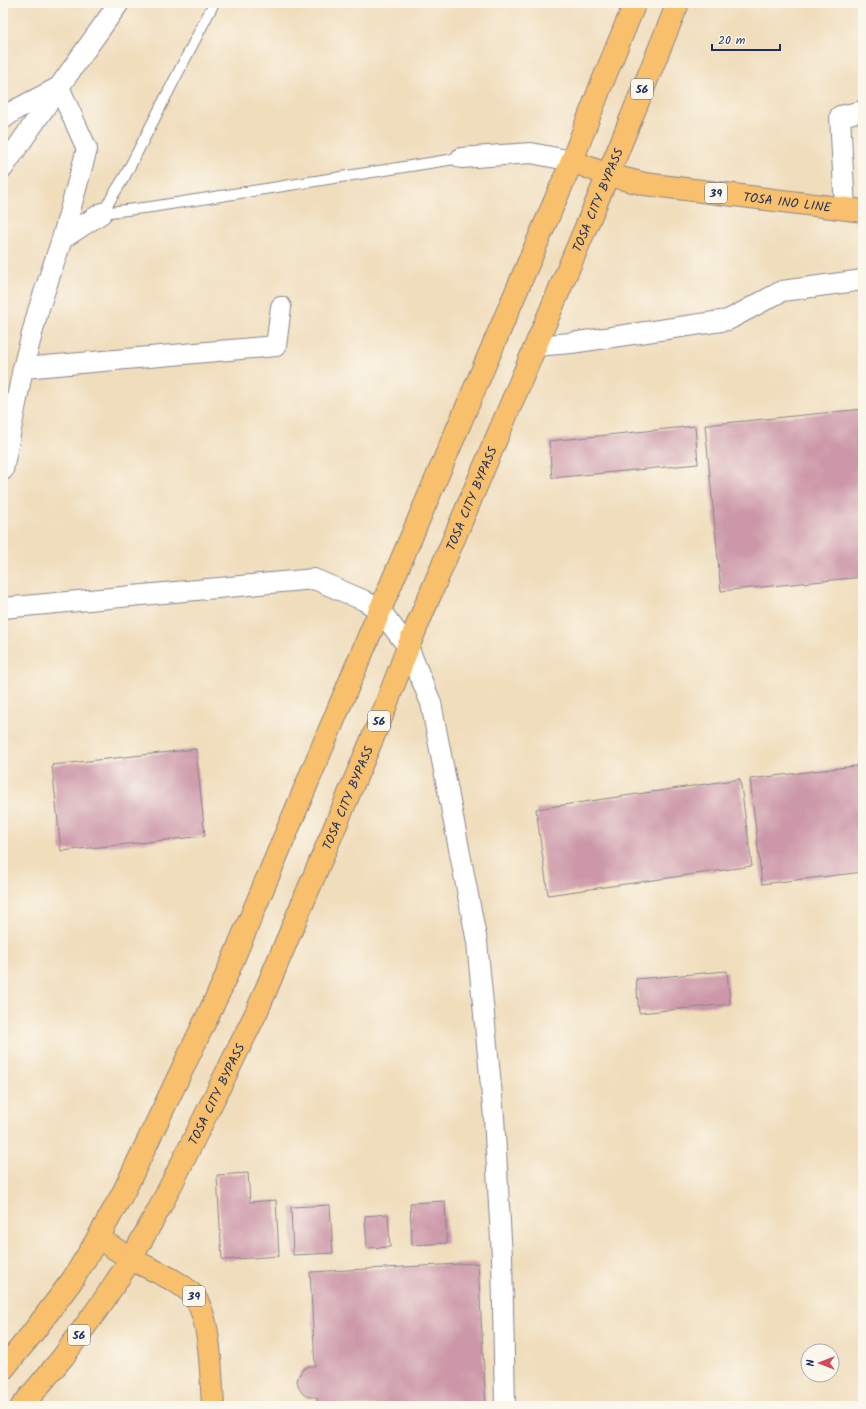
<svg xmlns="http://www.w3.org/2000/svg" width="866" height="1409" viewBox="0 0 866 1409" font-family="Kalam,sans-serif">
	<rect width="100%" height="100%" fill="#fbf7ec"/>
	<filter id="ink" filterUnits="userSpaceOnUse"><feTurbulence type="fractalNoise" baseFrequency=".025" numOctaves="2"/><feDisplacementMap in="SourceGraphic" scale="8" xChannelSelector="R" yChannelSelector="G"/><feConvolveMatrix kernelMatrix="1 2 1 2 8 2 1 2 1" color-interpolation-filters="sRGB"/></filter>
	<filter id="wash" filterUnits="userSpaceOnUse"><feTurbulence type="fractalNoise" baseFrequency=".012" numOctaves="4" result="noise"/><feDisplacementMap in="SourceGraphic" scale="16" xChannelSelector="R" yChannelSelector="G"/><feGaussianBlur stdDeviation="0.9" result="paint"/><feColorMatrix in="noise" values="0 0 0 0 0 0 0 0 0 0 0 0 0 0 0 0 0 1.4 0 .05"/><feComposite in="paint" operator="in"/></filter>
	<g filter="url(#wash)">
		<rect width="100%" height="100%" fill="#f0ddbc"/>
		<g id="blocks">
			<path fill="#cc97a8" d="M863 409V577L721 591 705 425Z
				M695 426 698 464 552 478 549 441Z
				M196 749 205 836 61 851 52 765Z
				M863 765V872L762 884 750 779Z
				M740 779 752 866 548 895 536 809Z
				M727 971 730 1004 639 1013 636 979Z
				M248 1173 250 1202 276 1200 279 1256 222 1260 217 1175Z
				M445 1201 447 1243 412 1245 410 1203Z
				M330 1205 333 1253 293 1255 291 1207Z
				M388 1214 390 1247 367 1248 365 1216Z
				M478 1263 486 1406H317V1397H309L303 1394 299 1388 297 1381 299 1375 303 1369 309 1366H315L310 1272Z"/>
		</g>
	</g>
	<g filter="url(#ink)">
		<use href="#blocks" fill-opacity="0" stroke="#86868d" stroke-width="1"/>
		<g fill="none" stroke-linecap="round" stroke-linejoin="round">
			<defs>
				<path id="lane" d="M102 213 151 207 461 158
					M102 213 125 176 214 3"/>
				<path id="street" d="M3 119 15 110 57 88
					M461 158 531 153 572 161
					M3 168 59 87 119 3
					M845 209 840 116 863 111
					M62 239 102 213
					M536 346 571 343 728 320 782 291 863 280
					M23 368 276 346 281 307
					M3 470 23 368 38 311 62 239 87 149 59 87
					M3 608 314 579 363 600 380 610 408 647 431 703 477 942 494 1117 502 1257 505 1406"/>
				<g id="primary">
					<path id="s1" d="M572 161 608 175 645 184 863 211"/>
					<path d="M98 1238C109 1245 120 1252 131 1259 149 1269 188 1283 197 1301 211 1325 211 1378 213 1406"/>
				</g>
				<g id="highway">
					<path d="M3 1369 31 1335 73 1279 98 1238 124 1191 221 988 380 610 572 161 600 88 635 3"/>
					<path id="s2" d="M22 1406 63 1357 104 1300 131 1259 159 1209 188 1151 257 1011 381 718 408 647 608 175 678 3"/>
				</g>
			</defs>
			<use href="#lane" stroke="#86868d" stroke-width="12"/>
			<use href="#street" stroke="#86868d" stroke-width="22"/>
			<use href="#primary" stroke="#86868d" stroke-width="24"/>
			<use href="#highway" stroke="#86868d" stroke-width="24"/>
			<use href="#lane" stroke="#fff" stroke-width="10"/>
			<use href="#street" stroke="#fff" stroke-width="20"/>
			<use href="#primary" stroke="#f8bf6c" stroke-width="22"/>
			<use href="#highway" stroke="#f8bf6c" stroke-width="22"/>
		</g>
	</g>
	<g text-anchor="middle" stroke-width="3" stroke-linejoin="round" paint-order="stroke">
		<g fill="#fbf7ec" stroke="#5e6b89" stroke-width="1">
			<rect x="631" y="79" width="22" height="20" rx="3"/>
			<rect x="705" y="183" width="22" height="20" rx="3"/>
			<rect x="368" y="711" width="22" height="20" rx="3"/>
			<rect x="183" y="1286" width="22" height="20" rx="3"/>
			<rect x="68" y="1325" width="22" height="20" rx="3"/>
		</g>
		<g font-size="12" font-weight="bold" fill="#1b2f5e">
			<text x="642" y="93">56</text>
			<text x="716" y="197">39</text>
			<text x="379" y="725">56</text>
			<text x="194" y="1300">39</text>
			<text x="79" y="1339">56</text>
		</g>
		<g font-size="13" fill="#1b2f5e" stroke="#fbf7ec">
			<text dy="5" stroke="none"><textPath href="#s2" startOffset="1341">TOSA CITY BYPASS</textPath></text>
			<text dy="5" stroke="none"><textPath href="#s1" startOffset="220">TOSA INO LINE</textPath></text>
			<text dy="5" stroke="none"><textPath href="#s2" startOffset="1017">TOSA CITY BYPASS</textPath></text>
			<text dy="5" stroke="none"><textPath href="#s2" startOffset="693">TOSA CITY BYPASS</textPath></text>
			<text dy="5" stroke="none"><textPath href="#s2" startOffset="369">TOSA CITY BYPASS</textPath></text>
		</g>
	</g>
	<rect width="866" height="1409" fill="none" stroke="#fbf7ec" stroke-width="16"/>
	<g transform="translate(820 1363) rotate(270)"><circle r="19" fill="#fbf7ec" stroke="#a1a7b3"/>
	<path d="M0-3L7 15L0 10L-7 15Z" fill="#d1495b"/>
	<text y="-6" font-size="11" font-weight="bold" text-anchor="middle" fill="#1b2f5e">N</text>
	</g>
	<path d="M712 44v6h68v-6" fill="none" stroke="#1b2f5e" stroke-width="2"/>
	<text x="718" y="44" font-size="12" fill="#1b2f5e" stroke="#fbf7ec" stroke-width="3" paint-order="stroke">20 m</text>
</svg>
